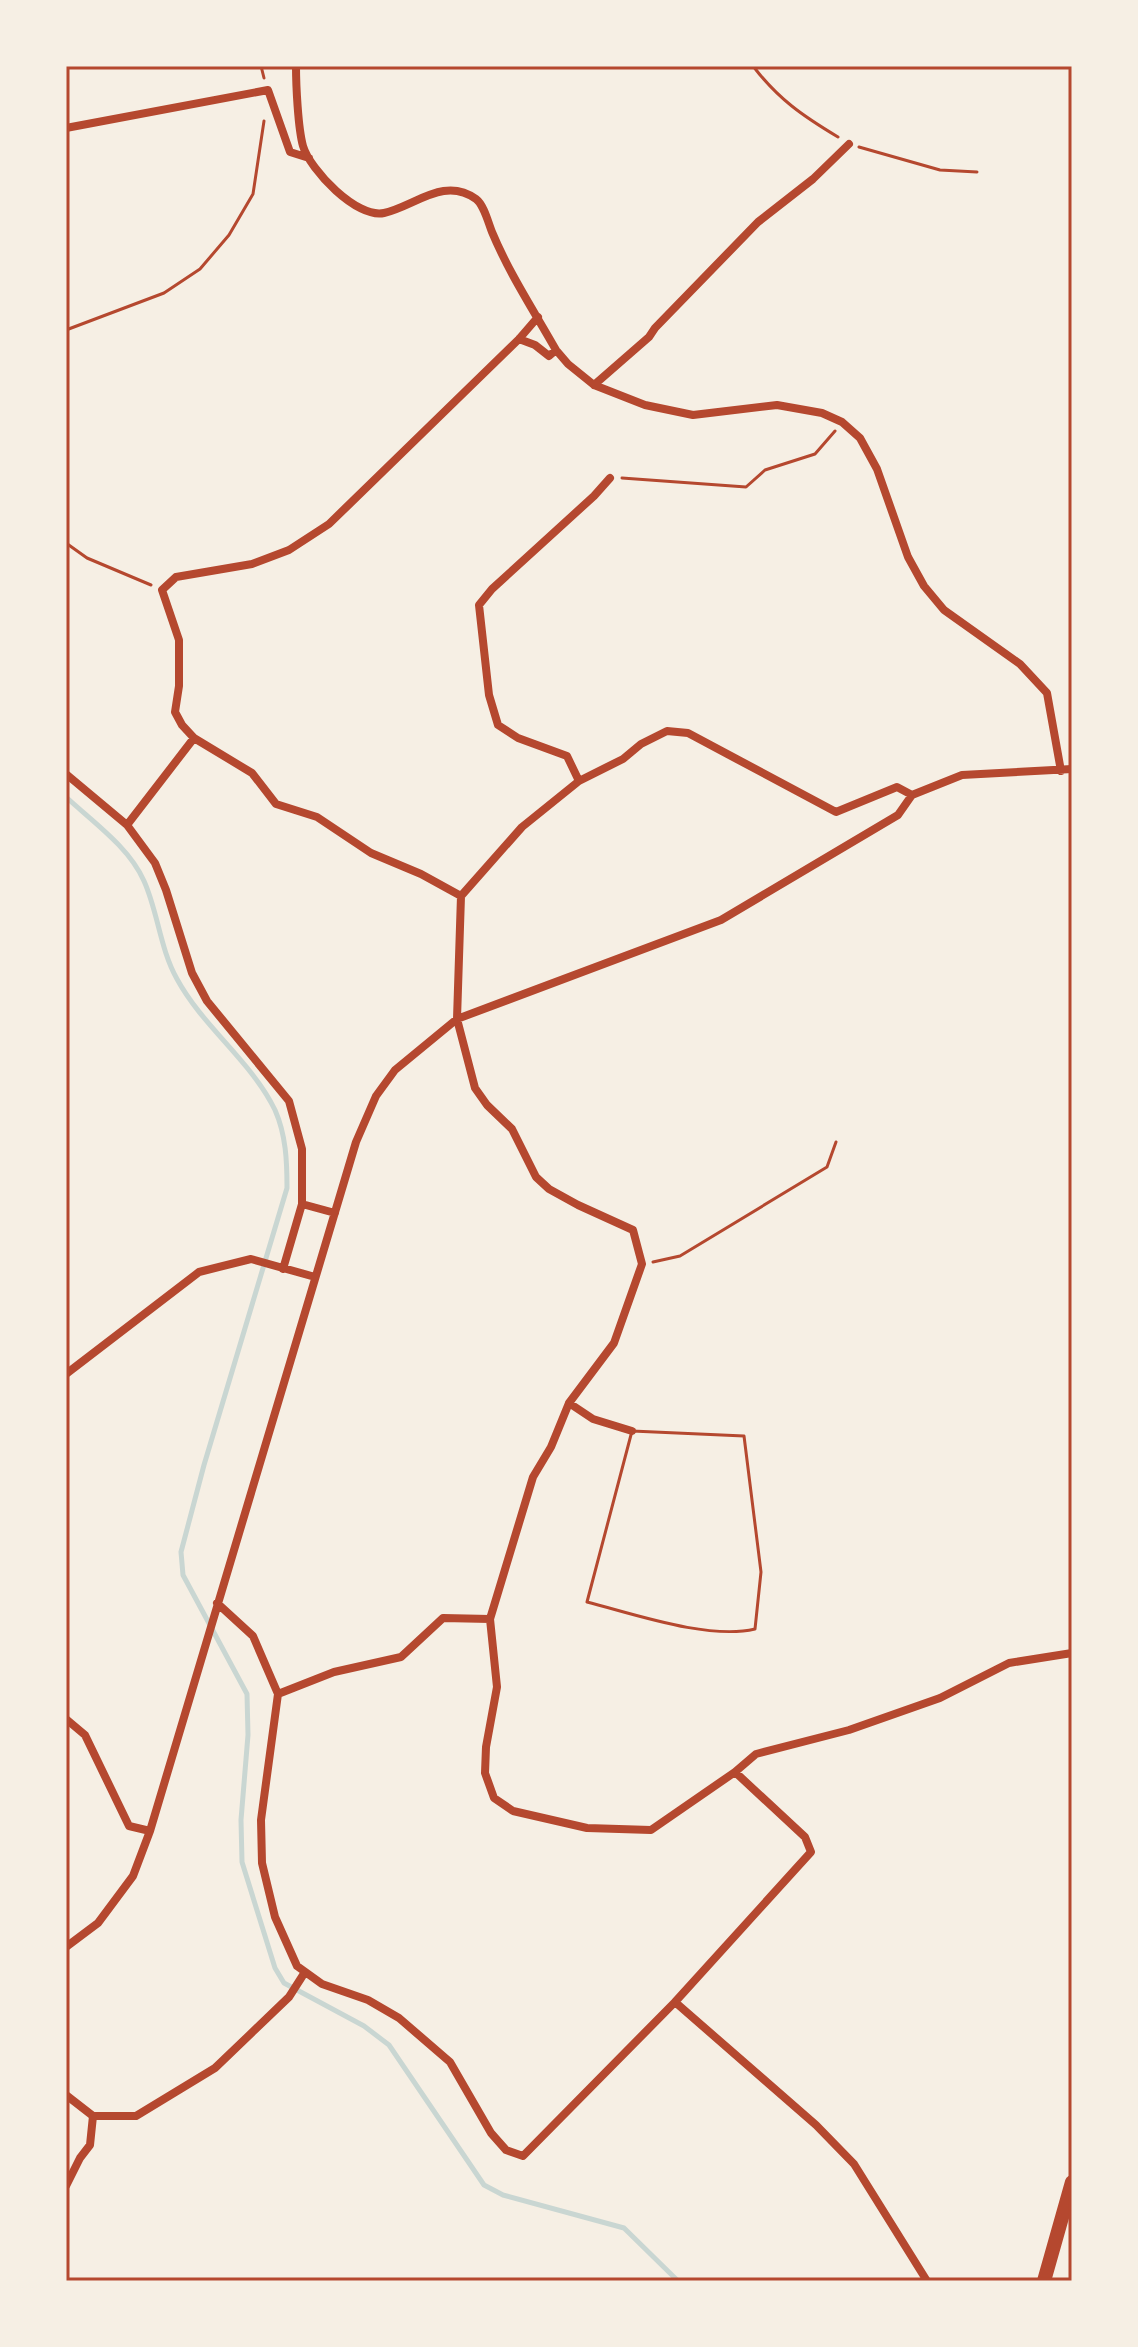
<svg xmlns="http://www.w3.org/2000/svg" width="1138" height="2347" viewBox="0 0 1138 2347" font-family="'Fira Sans',sans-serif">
	<rect width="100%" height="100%" fill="#f6efe4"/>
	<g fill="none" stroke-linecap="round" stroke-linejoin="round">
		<path stroke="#c9d6d2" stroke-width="5" d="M66 797C93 822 129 847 144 881 158 912 160 949 177 979 203 1027 252 1062 275 1110 286 1135 287 1161 287 1188L204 1465 181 1552 183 1575 247 1694 248 1735 241 1820 242 1862 275 1968 284 1983 364 2026 389 2045 484 2185 503 2195 624 2228 678 2281"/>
		<path stroke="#b5482f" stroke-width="3" d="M261 66 264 78
			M753 66C778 99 803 116 838 137
			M859 147 940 170 977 172
			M66 330 164 293 200 269 229 235 253 194 264 121
			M622 478 746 487 765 470 815 454 835 431
			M66 543 87 558 151 585
			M653 1262 680 1256 827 1167 836 1142
			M632 1431 744 1436 761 1572 755 1629C708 1640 634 1614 587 1602Z"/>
		<path stroke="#b5482f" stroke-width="8" d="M296 66C296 85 298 128 303 146 310 170 357 219 384 213 415 206 444 176 476 199 484 205 488 222 492 232 509 273 534 311 556 350L568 364 594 385 645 405 693 415 777 405 822 413 842 422 860 438 877 469 908 557 924 586 944 610 1020 664 1047 693 1061 771
			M66 128 268 90 290 152 309 158
			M538 317 519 339 329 524 289 550 252 564 176 577 162 590 179 640V686L175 712 182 725 194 738 252 773 276 804 317 817 371 853 421 874 461 896 457 1019 475 1088 487 1105 512 1129 536 1177 549 1189 578 1205 633 1230 642 1264 614 1343 569 1403
			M519 339 535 345 549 356 556 350
			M594 385 649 337 655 328 758 222 813 179 849 144
			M66 774 127 825 155 863 166 890 192 973 207 1001 289 1101 302 1149V1204L283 1269
			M579 781 567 756 518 738 498 725 489 695 479 605 492 589 594 496 610 478
			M127 825 194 738
			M461 896 522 827 579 781 623 759 641 744 667 731 688 733 836 812 897 787 912 795
			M302 1204 335 1213
			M66 1374 199 1272 251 1259 315 1277
			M632 1431 593 1419 569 1403 551 1447 533 1477 490 1619 497 1687 486 1747 485 1773 494 1798 513 1811 587 1828 651 1830 735 1772 756 1754 849 1730 940 1698 1009 1663 1072 1653
			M217 1603 253 1636 278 1694 261 1820 262 1863 275 1917 297 1966 322 1984 368 2000 399 2018 450 2062 491 2133 506 2150 523 2156 675 2002 811 1852 805 1837 735 1772
			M278 1694 334 1672 401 1657 443 1618 490 1619
			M66 1719 85 1735 129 1826 150 1831
			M66 1947 98 1923 133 1876 150 1831 356 1142 376 1096 395 1070 457 1019 721 920 898 815 912 795 962 775 1072 769
			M675 2002 816 2125 854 2164 927 2281
			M66 2095 93 2116H136L215 2068 289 1997 305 1972
			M66 2186 80 2158 90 2145 93 2116"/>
		<path stroke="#b5482f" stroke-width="14" d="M1044 2281 1072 2182"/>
	</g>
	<rect width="1138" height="2347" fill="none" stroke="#f6efe4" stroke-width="136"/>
	<rect x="68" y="68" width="1002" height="2211" fill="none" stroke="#b5482f" stroke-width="3"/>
</svg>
